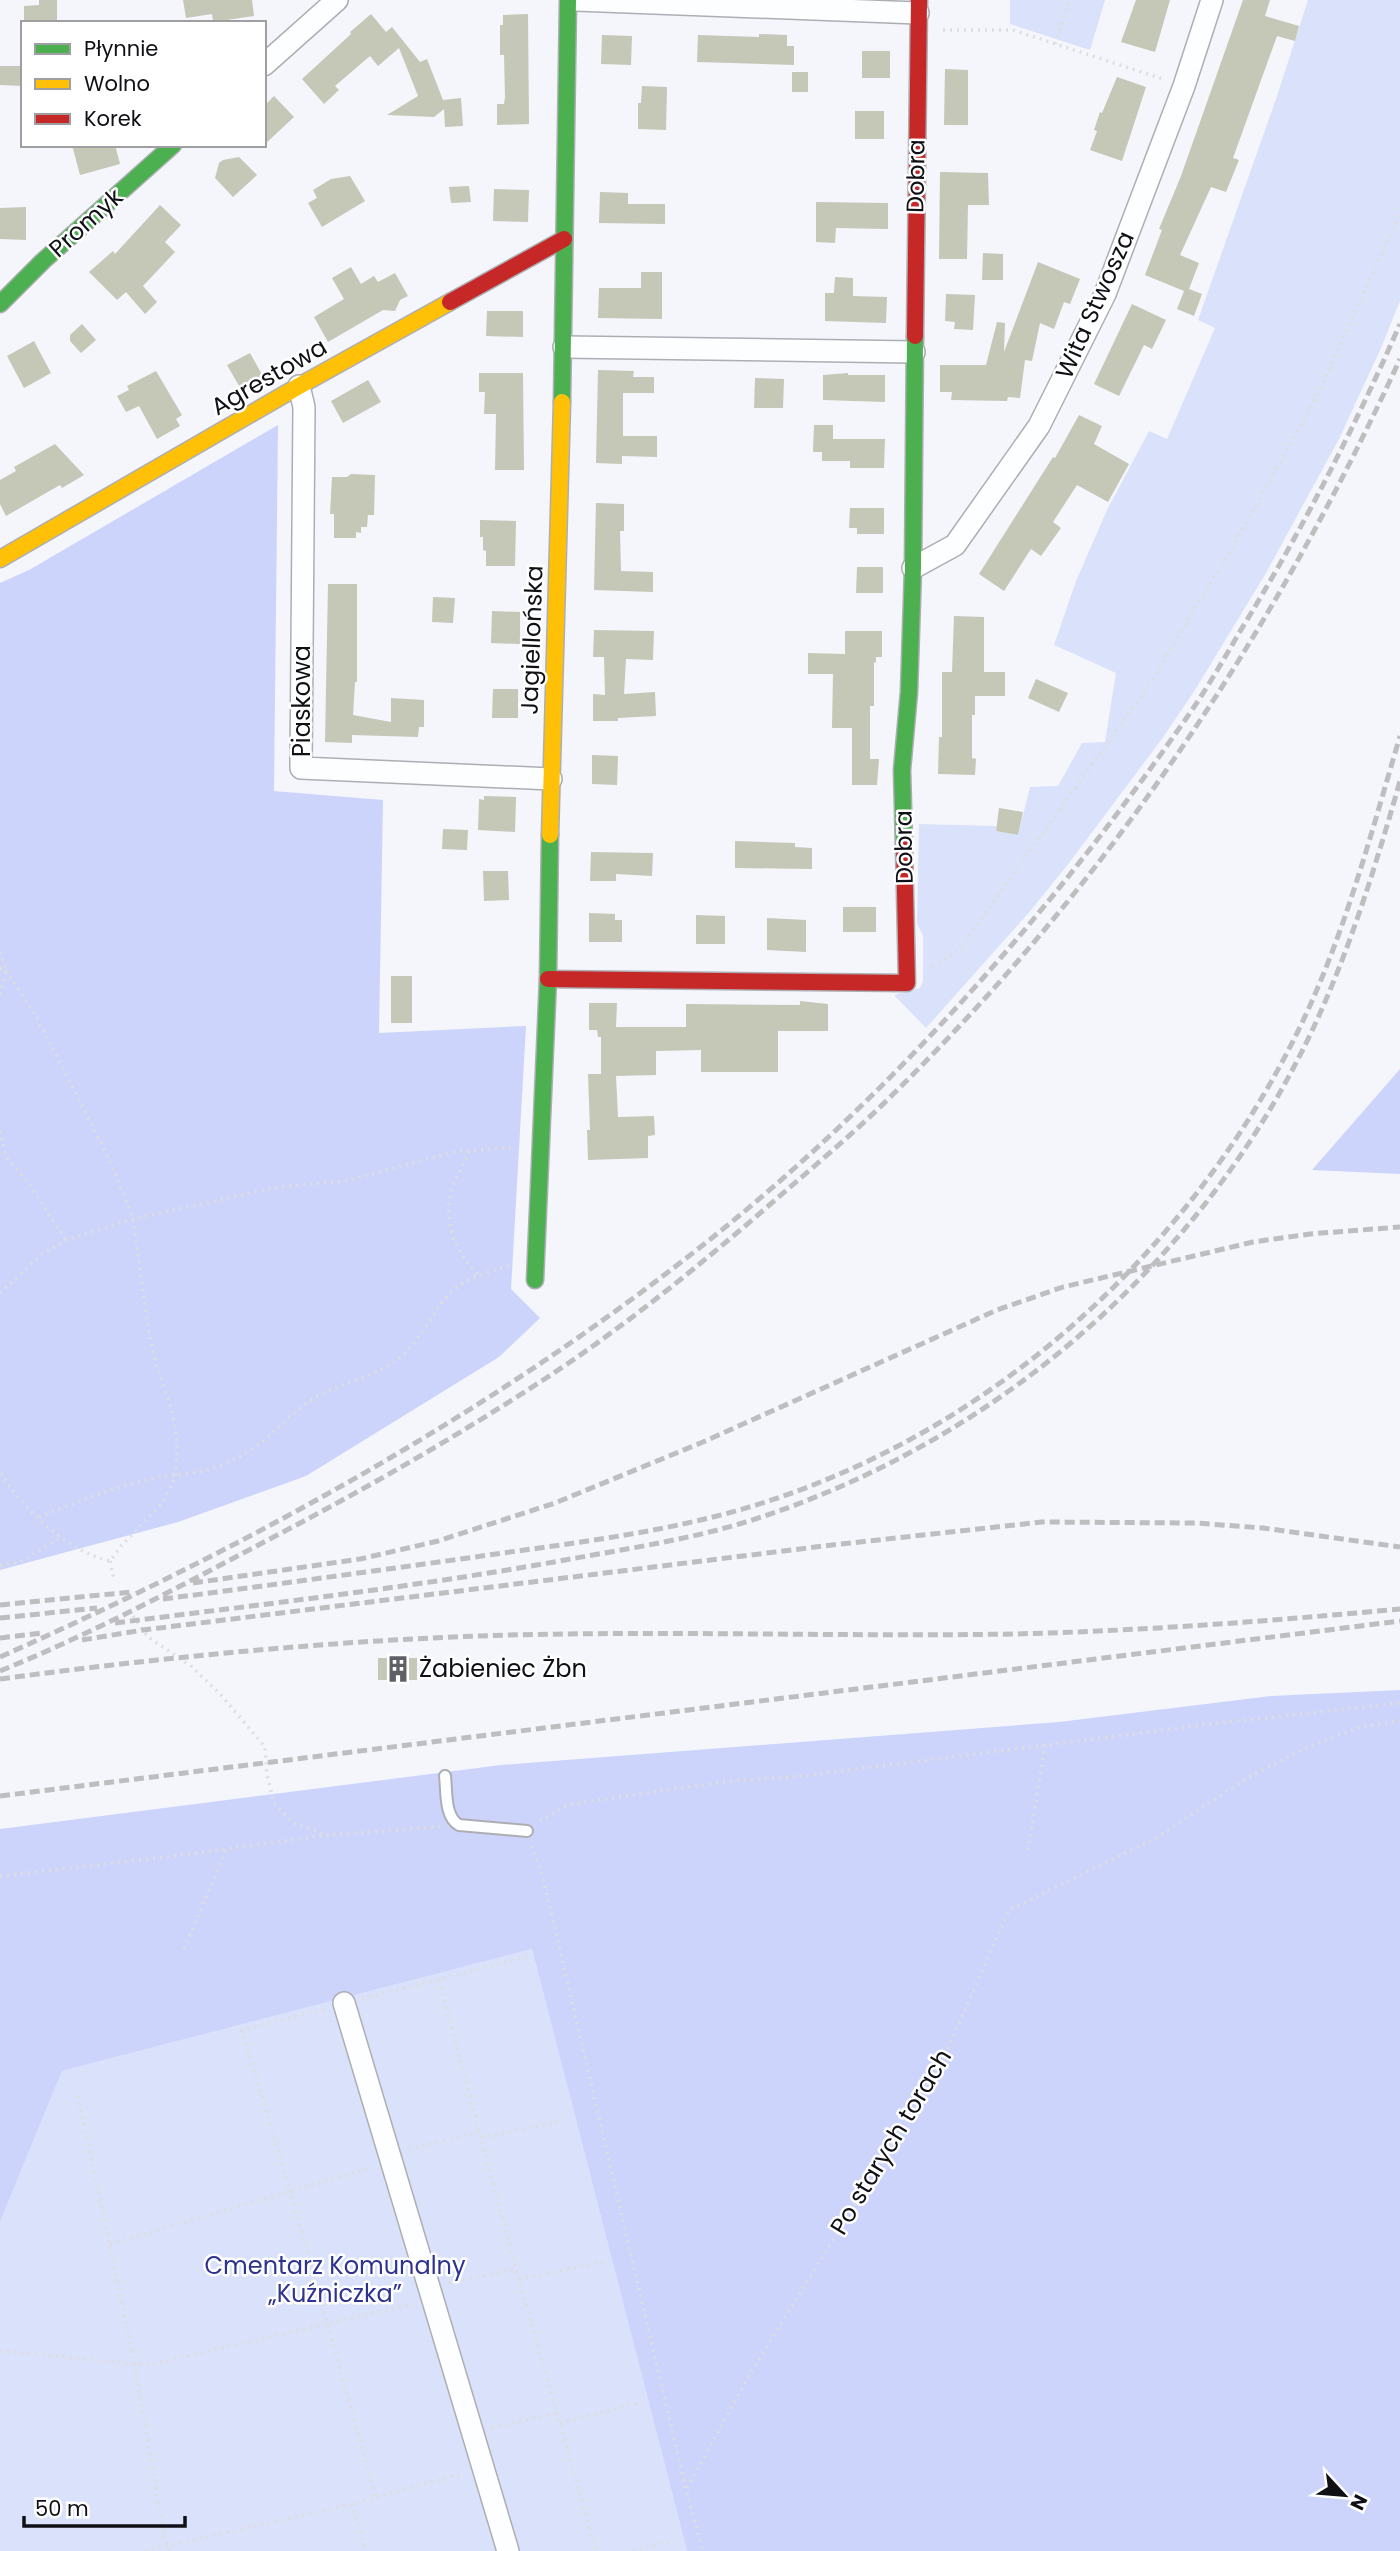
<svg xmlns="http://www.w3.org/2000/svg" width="1400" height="2551" viewBox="0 0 1400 2551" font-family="Poppins,sans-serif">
	<rect width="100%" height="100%" fill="#f4f6fc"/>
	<path fill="#dae1fa" d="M1010 0H1105L1090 50 1010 24Z
		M1308 0H1400V301L1381 348 1339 439 1266 573 1195 690 1164 736 1069 863 1032 909 926 1028 894 995 920 988 923 981V936L917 923 919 824 996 826V831L1018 835 1030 787 1058 786 1082 743 1105 742 1116 673 1054 645 1076 581 1107 510 1149 431 1167 439 1215 328 1198 320 1276 99Z
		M532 1949 687 2551H0V2222L62 2071Z"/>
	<path fill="#ccd4fc" d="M278 425 274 791 383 800 379 1033 526 1026 511 1289 540 1318 499 1357 306 1476 178 1522 0 1570V583L29 570Z
		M1400 1069V1174L1312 1170Z
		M1400 1690V2551H687L532 1949 62 2071 0 2222V1829L501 1765 1059 1722 1271 1696Z"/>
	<path fill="#c5c7b7" d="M39 0H57V23H24V6L39 5Z
		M183 0H252L254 16 213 22 212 14 186 18Z
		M1136 0H1170L1155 52 1121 42Z
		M1243 0H1270L1265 16 1299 26 1295 41 1277 36 1233 158 1239 160 1226 192 1211 187 1180 255 1199 263 1189 289 1202 294 1194 316 1177 309 1184 291 1145 275 1162 230 1159 229 1181 176Z
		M371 14 386 32 392 27 420 62 427 59 443 100 461 98 463 126 445 127 444 109 434 117 387 115 418 96 399 48 378 66 370 56 335 86 339 90 324 104 302 79 351 34 350 32Z
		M528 14 529 124 497 125V104H504L505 97 504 55H500V25H503V15Z
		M759 34 787 35V46H794V65L697 62 698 35 759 37Z
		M602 35 632 36 631 65 601 64Z
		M862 51H890V78H862Z
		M0 66H23V86L0 85Z
		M945 69 968 70V125H944Z
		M792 72H808V92H792Z
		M1117 77 1146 87 1122 161 1090 150 1097 131 1094 130 1100 112 1102 113Z
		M642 86 667 87 666 130 638 129V103H641Z
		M274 96 294 117 264 145V106Z
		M855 111H884V139H855Z
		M72 145H115L120 164 80 175Z
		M239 157 257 175 233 197 215 178 219 163 223 160Z
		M940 172 988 173 989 205H968L967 259H939Z
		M350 176 365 201 322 227 308 203 317 198 313 190 331 179Z
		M469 186 471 202 451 203 449 187Z
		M494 189 529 190 528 222 493 221Z
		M600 192 628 193V204H665V224L599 223Z
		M816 202 888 203V229L836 228 835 243 816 242Z
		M160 205 181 225 165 242 175 252 143 286 157 302 145 314 126 292 117 300 89 272 113 251 115 254Z
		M26 207V240L0 239V208Z
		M983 253 1003 254V280H982Z
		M1038 262 1080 279 1070 304 1064 302 1054 329 1040 323 1032 361 1025 360 1020 398 1008 397 1007 401 951 400 952 392H940V365H986L997 322 1005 323 1004 352Z
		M351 267 361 284 374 276 378 282 395 273 408 296 400 300 395 311 383 310 328 342 314 317 344 299 332 278Z
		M641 272H662V319L598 318 599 288H641Z
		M835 277 853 278V296L887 297 886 323 825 321V293H834Z
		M946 294 975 295 973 330 954 329 955 322 945 321Z
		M1132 304 1166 320 1152 349 1144 345 1119 396 1094 384Z
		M487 311H523V337L486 336Z
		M82 324 96 340 81 353 70 341V335Z
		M34 341 51 373 24 388 7 356Z
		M250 353 264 378 242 391 227 365Z
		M598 370 634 371 633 377H654V393H623V436H657V457L622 456V464L596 463Z
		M156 371 182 415 176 419 180 426 157 439 139 406 126 412 117 396 129 390 127 386Z
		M479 373H523L524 470H495L496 414H484L485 392H479Z
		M848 373V375H885V402L823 400V375Z
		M755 378 784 379 783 408H754Z
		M368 380 381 402 343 423 331 401Z
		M1079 415 1102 426 1094 444 1129 464 1108 502 1077 485 1053 522 1061 528 1041 556 1031 549 1004 591 979 574 1053 457 1055 458Z
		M814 425H833V439H885L884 468H850V461H822V452H813Z
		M55 444 84 475 62 488 60 485 6 516 0 504V480L16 471 14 467Z
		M351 474 375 475 374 515H368L367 527H361V533L356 532V538H334V514H330L332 477H347Z
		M596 503 624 504V531H620L621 571 653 572V592L594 590Z
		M850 508H884V534H857V528H849Z
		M480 520 516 521 515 566H486V551L483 550V537H480Z
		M857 567H883V593H856Z
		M328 584H357V682H355L353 715 391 722V698L424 700V727H419L418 737 352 735V743L325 742Z
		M433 597 455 598 453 623 432 622Z
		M492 611 520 612V644L491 643Z
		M954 616 984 617V672H1005V696H975V715H972V758L976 759 975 775 938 774 939 737H942V672H952Z
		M594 630 654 631 653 660 626 659 624 694 655 692 656 716 618 718V721H593V694L605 695 604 657H593Z
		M845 631H882V657H876V663L874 662V706H870V759H879L877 785H852V728H832L833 674H808V653L845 654Z
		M1036 679 1068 693 1059 712 1028 698Z
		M493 689H518V718H492Z
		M592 755 618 756 617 785 592 784Z
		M484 796 516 797 515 832 478 830 479 799 484 800Z
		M999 808 1023 812 1018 835 996 831Z
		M443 829 468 830 467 850 442 849Z
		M735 841 795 843V847L812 848V869L735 868Z
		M591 852 653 853 652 876 616 874V881H590Z
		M483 871H508L509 900 484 901Z
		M843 907H876V932H843Z
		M589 913 615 914V920H622V942H589Z
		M696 915 725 916V944H696Z
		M767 918 806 920V952L767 950Z
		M391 976H412V1023H391Z
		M800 1001 828 1004V1031H778V1072H701V1050L656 1051V1075L616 1076 618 1117 654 1116 655 1135 648 1136V1158L588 1160 587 1130H590L588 1074H601V1037H598L597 1030H589V1003H617L616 1027H686V1004L800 1005Z
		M378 1658H417V1680H378Z"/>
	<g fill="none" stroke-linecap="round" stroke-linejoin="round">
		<defs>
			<path id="lane" d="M445 1776C447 1791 444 1816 459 1825L527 1831"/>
			<path id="street" d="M576 0 918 13
				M264 65 337 0
				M564 347 914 352
				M299 386 304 407 301 768 551 779
				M913 568 955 545 1039 426 1105 294 1184 86 1212 0
				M344 2003 508 2551"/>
			<path id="fast" d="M0 304 43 261 173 145
				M562 402 568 0
				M904 846 902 770 909 692 913 568 915 336
				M535 1280 548 979 550 835"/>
			<path id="slow" d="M0 559 299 386 450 302
				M550 835 562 402"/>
			<path id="jam" d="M450 302 564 239
				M915 336 919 0
				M548 979 907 983 904 846"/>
		</defs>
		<use href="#lane" stroke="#adaeb4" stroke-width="14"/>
		<use href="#street" stroke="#adaeb4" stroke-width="24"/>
		<use href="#fast" stroke="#adaeb4" stroke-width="19"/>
		<use href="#slow" stroke="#adaeb4" stroke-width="19"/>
		<use href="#jam" stroke="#adaeb4" stroke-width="19"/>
		<path stroke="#dddee0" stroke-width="3.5" stroke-dasharray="2 5" stroke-linecap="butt" d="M943 30H1013L1166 80
			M1055 44 1070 0
			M0 952 6 970 0 994
			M932 967 958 951 1147 688 1233 546 1314 402 1400 213
			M0 968 6 970 37 1018 111 1163 133 1219 148 1326 156 1364 172 1410 177 1439 176 1476 162 1503 121 1546 110 1561C68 1552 22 1508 0 1472
			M0 1131 6 1157 27 1181 66 1240
			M469 1151C464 1163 457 1174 453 1186 441 1220 455 1251 478 1275
			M0 1293 42 1254 66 1240 133 1219 278 1187 345 1181 454 1152 516 1147
			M39 1517C77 1502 115 1486 155 1478 169 1475 183 1475 197 1472 219 1469 243 1456 260 1443 280 1429 296 1408 318 1396 342 1382 373 1378 395 1361 418 1345 428 1320 445 1299 461 1278 487 1273 510 1265
			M110 1561 114 1579
			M0 1565 20 1562 62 1537
			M133 1616 148 1637 191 1666 221 1695 265 1747 267 1775 274 1803 293 1823 325 1834
			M540 1821 567 1805 672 1789 732 1781 802 1776 1219 1723 1400 1703
			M532 1846 543 1878 686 2490 703 2551
			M1028 1850 1045 1745
			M0 1876 175 1856 327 1835 440 1827
			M184 1949 227 1848
			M439 1980 516 2269 596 2551
			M362 1999 529 1956
			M324 2009 242 2030 290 2190 376 2498
			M78 2096 135 2365 165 2541 170 2551
			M481 2138 564 2120
			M409 2149 479 2132
			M110 2244 373 2167
			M519 2279 603 2262
			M449 2283 516 2269
			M0 2351 147 2365 414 2304
			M560 2423 642 2402
			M492 2428 557 2413
			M687 2488 750 2374 940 2066 1009 1910 1156 1838 1247 1778 1310 1746 1360 1727 1400 1721
			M352 2504 366 2551
			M145 2551 352 2504 464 2473
			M633 2551 674 2540"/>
		<use href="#lane" stroke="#fdfeff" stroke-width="10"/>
		<use href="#street" stroke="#fdfeff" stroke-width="21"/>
		<use href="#fast" stroke="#4caf50" stroke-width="16"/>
		<use href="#slow" stroke="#ffc107" stroke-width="16"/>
		<use href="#jam" stroke="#c62828" stroke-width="16"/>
		<path stroke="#bebec0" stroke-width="5" stroke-dasharray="10 5" stroke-linecap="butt" d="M193 1583 360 1559 438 1541 555 1503 703 1442 997 1310 1063 1287 1253 1242 1310 1234 1400 1227
			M163 1599C265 1586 366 1572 468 1558 550 1546 633 1537 713 1517 970 1453 1186 1262 1300 1027 1345 934 1371 834 1400 736
			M0 1605 131 1592
			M0 1618 97 1608
			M115 1623C265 1604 416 1587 565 1560 625 1549 687 1540 746 1522 991 1445 1199 1267 1310 1035 1349 953 1375 868 1400 781
			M0 1638 42 1633
			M82 1640 143 1630 832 1545 1042 1522 1196 1523 1263 1528 1400 1547
			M0 1657C249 1546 489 1414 703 1245 893 1095 1055 908 1192 710 1209 685 1224 659 1239 633 1300 534 1353 431 1400 324
			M0 1671C91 1634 179 1587 266 1541 360 1492 451 1440 540 1382 628 1325 710 1257 789 1188 819 1162 850 1136 878 1109 1102 892 1270 642 1400 359
			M0 1679C158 1658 318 1642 477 1636 656 1630 835 1637 1013 1634 1142 1631 1271 1621 1400 1609
			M0 1796 1400 1621"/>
	</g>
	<defs>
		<symbol id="building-bare" viewBox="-9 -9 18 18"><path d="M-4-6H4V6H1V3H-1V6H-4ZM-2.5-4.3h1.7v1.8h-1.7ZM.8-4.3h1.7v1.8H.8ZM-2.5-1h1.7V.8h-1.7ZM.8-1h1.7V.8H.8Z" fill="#5f6066" stroke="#fff" stroke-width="2.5" paint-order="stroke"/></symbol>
	</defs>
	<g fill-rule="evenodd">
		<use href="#building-bare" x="379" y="1650" width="38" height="38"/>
	</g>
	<g text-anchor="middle" stroke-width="5" stroke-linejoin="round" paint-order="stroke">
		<g font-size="24" fill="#0f1016" stroke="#fff">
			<text transform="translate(916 176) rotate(-89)" y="8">Dobra</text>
			<text transform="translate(86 223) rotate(-42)" y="8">Promyk</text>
			<text transform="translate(1095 305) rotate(-66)" y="8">Wita Stwosza</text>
			<text transform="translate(269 377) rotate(-30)" y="8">Agrestowa</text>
			<text transform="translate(532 640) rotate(-88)" y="8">Jagiellońska</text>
			<text transform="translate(302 701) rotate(-90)" y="8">Piaskowa</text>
			<text transform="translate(904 847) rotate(-91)" y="8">Dobra</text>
			<text transform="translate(891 2142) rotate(-59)" y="8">Po starych torach</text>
		</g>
		<g font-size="24" fill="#0f1016" stroke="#fff" text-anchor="start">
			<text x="419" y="1677">Żabieniec Żbn</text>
		</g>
		<g font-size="24" fill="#2f3390" stroke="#fff">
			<text x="335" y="2274">Cmentarz Komunalny<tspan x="335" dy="28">„Kuźniczka”</tspan></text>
		</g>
	</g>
	<rect x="21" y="21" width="245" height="126" fill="#ffffff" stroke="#9f9fa2" stroke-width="2"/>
	<rect x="35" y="44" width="35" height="10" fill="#4caf50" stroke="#9f9fa2" stroke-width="2"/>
	<text x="84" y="56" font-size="21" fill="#0f1016">Płynnie</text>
	<rect x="35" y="79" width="35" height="10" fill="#ffc107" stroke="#9f9fa2" stroke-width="2"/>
	<text x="84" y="91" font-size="21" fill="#0f1016">Wolno</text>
	<rect x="35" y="114" width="35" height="10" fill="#c62828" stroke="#9f9fa2" stroke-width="2"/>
	<text x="84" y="126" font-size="21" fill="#0f1016">Korek</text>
	<g transform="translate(1344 2495) rotate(116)" stroke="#ffffff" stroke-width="5" paint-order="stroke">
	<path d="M0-5L12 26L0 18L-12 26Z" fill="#0f1016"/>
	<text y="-10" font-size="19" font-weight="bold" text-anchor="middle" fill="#0f1016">N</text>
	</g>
	<path d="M24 2516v10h161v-10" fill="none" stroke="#0f1016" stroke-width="3.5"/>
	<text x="35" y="2516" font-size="21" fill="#0f1016" stroke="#ffffff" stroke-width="5" paint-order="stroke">50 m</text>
</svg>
